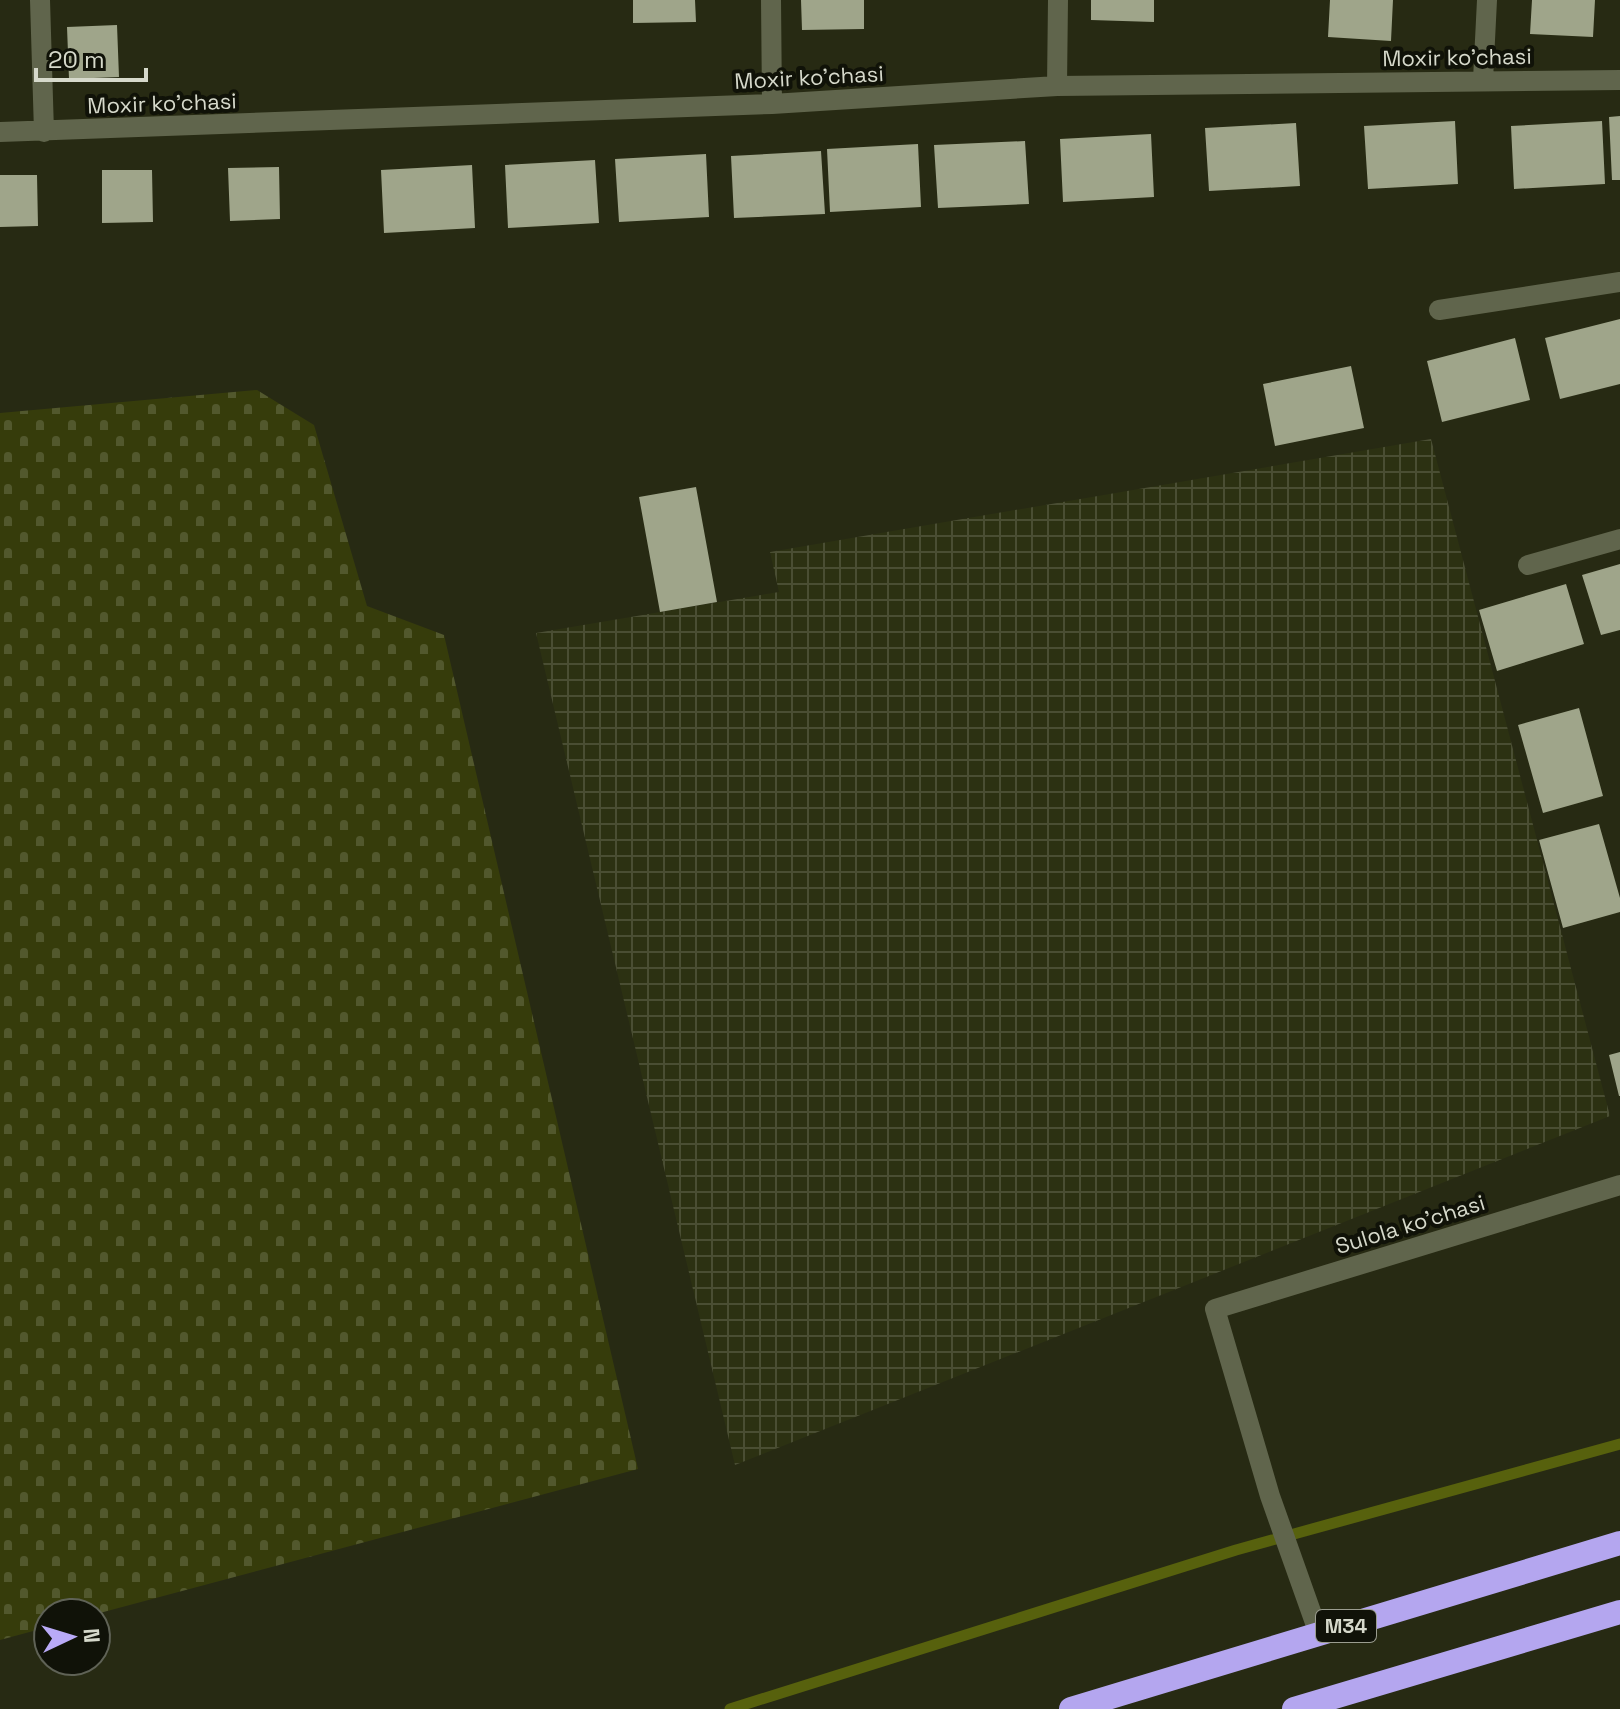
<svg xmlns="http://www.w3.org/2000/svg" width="1620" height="1709" viewBox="0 0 1620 1709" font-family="'Space Grotesk',sans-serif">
	<defs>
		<pattern id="industrial-grid" width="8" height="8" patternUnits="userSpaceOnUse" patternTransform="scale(2)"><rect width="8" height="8" fill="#2c3112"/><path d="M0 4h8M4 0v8" fill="none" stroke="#4a4e33"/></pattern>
		<pattern id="cemetery-stones" width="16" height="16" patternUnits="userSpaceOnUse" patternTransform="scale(2)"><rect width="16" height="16" fill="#363c0b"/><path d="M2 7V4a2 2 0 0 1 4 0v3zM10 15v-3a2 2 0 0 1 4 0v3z" fill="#52582d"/></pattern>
	</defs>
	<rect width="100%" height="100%" fill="#272a13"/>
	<path fill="url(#industrial-grid)" d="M1431 439 1610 1116 735 1465 536 633 779 592 770 552Z"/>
	<path fill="url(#cemetery-stones)" d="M257 390 314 425 367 606 444 635 638 1469 96 1614 48 1613V1627L0 1640V413Z"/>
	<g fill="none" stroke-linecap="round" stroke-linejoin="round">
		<path stroke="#57610d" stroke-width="11" d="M730 1709 1236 1550 1620 1444"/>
	</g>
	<path fill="#9fa58a" d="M633 0H695L696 22 633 23Z
		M801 0H864V29L802 30Z
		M1091 0H1154V22L1091 20Z
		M1330 0H1393L1391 41 1328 37Z
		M1532 0H1595L1593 37 1530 34Z
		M117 25 119 77 69 79 67 27Z
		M1620 116V180H1612L1609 117Z
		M1455 121 1458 184 1368 189 1364 126Z
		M1602 121 1605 184 1514 189 1511 126Z
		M1296 123 1300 186 1209 191 1205 128Z
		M1151 134 1154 197 1063 202 1060 139Z
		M1025 141 1029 204 938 208 934 145Z
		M918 144 921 207 830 212 827 149Z
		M821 151 825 214 734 218 731 156Z
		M706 154 709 217 619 222 615 159Z
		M595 160 599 223 508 228 505 165Z
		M472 165 475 228 384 233 381 170Z
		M279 167 280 219 230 221 228 168Z
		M102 170H152L153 222 102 223Z
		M0 175H37L38 226 0 227Z
		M1620 319V384L1560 399 1545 338Z
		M1515 338 1530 400 1442 422 1427 361Z
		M1351 366 1364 428 1275 446 1263 384Z
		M696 487 717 602 660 612 639 497Z
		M1620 564V630L1601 635 1582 575Z
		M1566 584 1584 644 1497 671 1479 610Z
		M1579 708 1603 796 1543 813 1518 725Z
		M1599 824 1620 898V912L1563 928 1539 840Z
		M1620 1052V1096H1619L1609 1055Z"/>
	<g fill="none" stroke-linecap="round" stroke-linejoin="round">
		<path stroke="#60654c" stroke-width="20" d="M40 0 44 132
			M771 0 772 104
			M1483 80 1487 0
			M1057 86 1058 0
			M0 132 772 104 1057 86 1620 80
			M1439 310 1620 282
			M1528 565 1620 539
			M1319 1634 1270 1496 1215 1309 1620 1185"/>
		<path stroke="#b4a6ef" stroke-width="24" d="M1071 1709 1620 1543
			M1294 1709 1620 1612"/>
	</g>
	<g text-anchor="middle" stroke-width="8" stroke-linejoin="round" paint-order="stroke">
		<rect fill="#101208" stroke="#9b9d90" stroke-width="2" x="1316" y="1610" width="60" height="32" rx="6"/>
		<g font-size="20" font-weight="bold" fill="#d6d9cb">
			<text x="1346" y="1633">M34</text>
		</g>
		<g font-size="22" fill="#d6d9cb" stroke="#101208">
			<text transform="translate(1457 57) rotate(-1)" y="8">Moxir ko'chasi</text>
			<text transform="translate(809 77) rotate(-3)" y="8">Moxir ko'chasi</text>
			<text transform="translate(162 103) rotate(-2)" y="8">Moxir ko'chasi</text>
			<text transform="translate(1410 1224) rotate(-17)" y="8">Sulola ko'chasi</text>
		</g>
	</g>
	<g transform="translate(72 1637) rotate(86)"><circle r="38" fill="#101208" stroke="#5f6256" stroke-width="2"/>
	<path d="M0-6L14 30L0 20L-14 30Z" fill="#b9aaf7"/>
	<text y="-12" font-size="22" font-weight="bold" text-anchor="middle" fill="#d6d9cb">N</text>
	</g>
	<path d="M36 68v12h110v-12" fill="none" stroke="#d6d9cb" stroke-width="4"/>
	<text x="48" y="68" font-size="24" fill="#d6d9cb" stroke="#101208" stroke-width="6" paint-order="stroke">20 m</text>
</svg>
